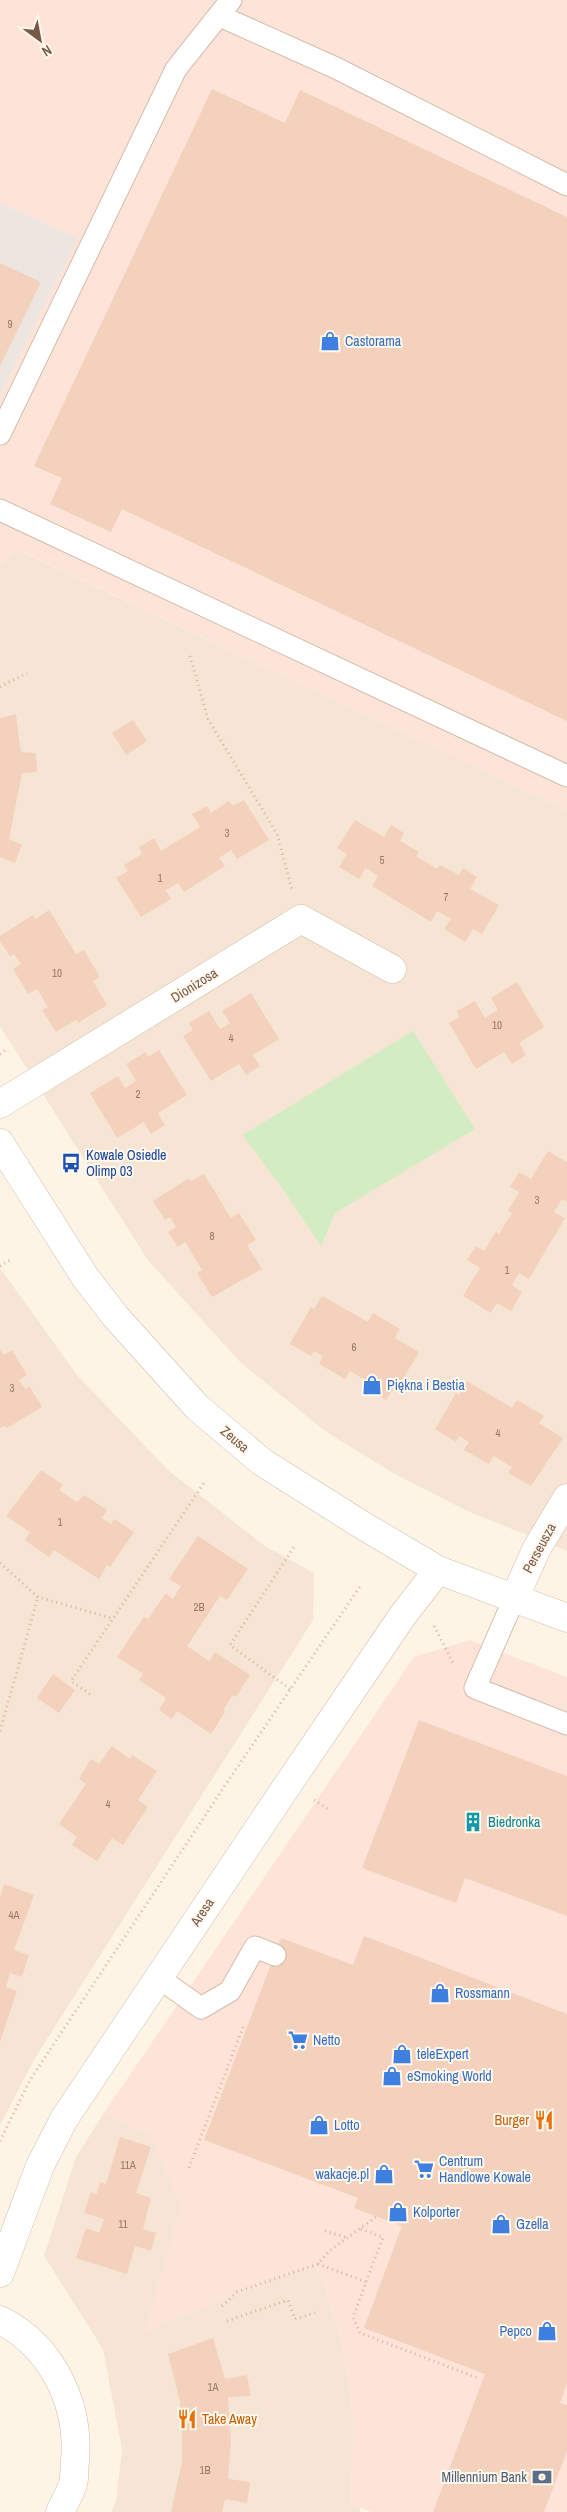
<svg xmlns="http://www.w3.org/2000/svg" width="567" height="2512" viewBox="0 0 567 2512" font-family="'Archivo Narrow',sans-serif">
	<rect width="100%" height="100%" fill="#fdf4e6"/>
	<path fill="#f6e5d4" d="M18 550 567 810V1551L467 1511 393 1473 325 1431 240 1362 147 1259 0 1026V565Z
		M0 1268 77 1375 169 1471 265 1546 314 1573 313 1620 35 2058 0 2125Z
		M104 2113 150 2134 182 2206 146 2330 314 2264 325 2287 341 2340 349 2380 354 2427 350 2504 361 2508 359 2512H111L116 2501 122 2449 103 2349 44 2256 76 2157Z"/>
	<path fill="#fee3d9" d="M0 0H567V810L19 550 0 565V395L77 238 0 203Z
		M470 1640 567 1677V2512H372L350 2504 354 2427 349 2380 341 2340 325 2287 314 2264 146 2330 181 2206 150 2134 104 2113 414 1657Z"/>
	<path fill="#ede6e0" d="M0 203 78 238 0 395Z"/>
	<path fill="#d4ecc3" d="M413 1031 475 1129 335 1213 321 1246 282 1188 243 1135Z"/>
	<path fill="#f4d1bc" d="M212 89 285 123 300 90 567 217V721L122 509 111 532 50 504 62 478 34 466Z
		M0 263 41 282 0 366Z
		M16 714 21 752 36 753 37 772 22 773 9 839 22 845 15 863 0 857V718Z
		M133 720 147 741 126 755 112 733Z
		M244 800 269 840 237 859 231 850 219 858 225 866 184 892 178 883 166 890 171 899 141 917 116 878 128 871 124 865 142 854 139 847 154 838 161 851 200 827 192 814 207 806 211 813 229 801 233 806Z
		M355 820 384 837 391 825 404 833 400 841 419 852 416 856 437 869 440 865 459 875 463 868 477 877 470 889 499 905 482 934 473 929 465 942 444 929 451 919 437 911 431 922 372 886 378 876 366 868 359 879 339 867 347 854 337 848Z
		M49 910 76 954 84 950 100 977 93 981 107 1005 78 1023 76 1020 56 1032 42 1010 48 1007 37 989 28 994 13 969 21 964 14 954 10 957 0 941V936L33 915 36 919Z
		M517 982 544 1027 519 1043 526 1055 512 1064 504 1052 476 1069 449 1023 459 1017 457 1011 475 1001 485 1018 498 1010 491 998Z
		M251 993 279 1039 253 1055 260 1066 246 1075 239 1064 211 1081 183 1036 193 1030 189 1023 209 1011 220 1029 230 1023 222 1011Z
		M159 1050 187 1095 158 1113 165 1125 151 1134 144 1122 117 1138 90 1093 118 1076 125 1088 136 1081 126 1064 146 1052 148 1057Z
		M548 1151 567 1162V1202L562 1199 554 1212 565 1218 529 1279 519 1273 512 1285 522 1292 511 1311 497 1303 491 1313 463 1296 480 1268 467 1260 476 1246 484 1251 496 1231 499 1234 505 1224 512 1213 508 1211 519 1192 510 1187 519 1172 531 1179Z
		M204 1174 231 1218 239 1213 256 1240 247 1245 262 1269 212 1297 197 1273 202 1270 185 1242 178 1247 168 1232 176 1227 170 1217 165 1220 153 1201 189 1178 191 1181Z
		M322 1296 368 1322 373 1313 400 1329 395 1338 419 1352 401 1382 398 1380 386 1400 364 1387 367 1381 350 1371 345 1379 319 1364 323 1356 314 1351 311 1356 290 1344 311 1307 314 1309Z
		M0 1349 4 1355 12 1350 27 1375 19 1380 25 1389 30 1387 42 1407 7 1428 5 1426 0 1428Z
		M467 1381 512 1408 517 1400 544 1416 539 1423 563 1438 531 1486 508 1473 512 1467 494 1456 489 1464 464 1450 469 1442 459 1436 456 1442 435 1429 456 1393 459 1395Z
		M41 1470 63 1485 59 1490 77 1502 84 1495 107 1510 102 1518 111 1524 114 1519 134 1532 110 1567 107 1565 99 1579 54 1550 49 1557 25 1540 30 1532 6 1516Z
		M198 1536 248 1569 227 1600 220 1596 187 1646 209 1661 215 1652 250 1675 236 1697 233 1695 223 1710 225 1712 211 1734 177 1711 172 1719 159 1710 166 1698 139 1680 143 1674 117 1657 144 1617 148 1619 166 1593 173 1599 181 1586 169 1579Z
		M53 1674 75 1690 59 1713 37 1698Z
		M419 1720 567 1776V1916L465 1878 456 1903 362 1868Z
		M112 1746 130 1759 132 1755 157 1771 138 1800 148 1807 123 1845 112 1838 97 1861 72 1845 77 1837 59 1824 86 1784 79 1779 91 1759 99 1764Z
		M4 1884 34 1895 14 1950 29 1955 22 1977 10 1973 6 1987 17 1991 0 2042V1897Z
		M364 1936 567 2014V2383L560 2403 567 2405V2451L544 2512H433L485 2374 364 2328 402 2226 354 2208 358 2198 204 2140 281 1938 353 1965Z
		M120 2137 151 2147 136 2193 151 2198 143 2229 156 2233 151 2251 135 2246 127 2274 76 2258 86 2228 99 2233 104 2219 84 2213 91 2192 97 2194 100 2182 106 2184Z
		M213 2338 225 2379 247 2375 251 2396 228 2397 231 2441 228 2479 250 2482 247 2503 225 2499 222 2512H171L182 2462V2439L180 2402 168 2354Z"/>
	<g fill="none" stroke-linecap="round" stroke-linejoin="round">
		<defs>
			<path id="lane" d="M220 16 336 68 567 185
				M0 434 176 69 231 0
				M0 510 567 776
				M514 1599 475 1688 567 1724
				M159 1978 201 2008 230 1991 255 1947 275 1955"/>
			<path id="street" d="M0 1104 301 919 392 969
				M0 1143 85 1277 115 1316 197 1407 262 1462 362 1525 438 1570 567 1618
				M514 1599 537 1548 567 1498
				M0 2273 40 2166 64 2119 289 1783 403 1615 438 1570
				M0 2320C52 2346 80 2404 75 2461 74 2468 75 2477 73 2484 70 2493 64 2503 60 2512"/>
		</defs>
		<use href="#lane" stroke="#d2bdad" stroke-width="23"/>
		<use href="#street" stroke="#d2bdad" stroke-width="29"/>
		<path stroke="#dab49e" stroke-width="3" stroke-dasharray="1 4" stroke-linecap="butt" d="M190 656 208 719 277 834 292 890
			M0 687 27 673
			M0 1054 7 1049
			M0 1266 12 1259
			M0 1563 38 1597 111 1618
			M434 1626 454 1665
			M290 1689 230 1645 294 1547
			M90 1694 71 1681 206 1480
			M0 1731 38 1597
			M314 1800 329 1810
			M0 2141 30 2080 224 1787 361 1585
			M189 2168 243 2027
			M361 2229 383 2237 353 2317 360 2333 478 2378
			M325 2231 348 2238
			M318 2264 366 2282
			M222 2306 237 2292 318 2264 329 2251 377 2216
			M227 2321 288 2300 295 2319 315 2313"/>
		<use href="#lane" stroke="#fff" stroke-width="21"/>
		<use href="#street" stroke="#fff" stroke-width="28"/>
	</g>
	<defs>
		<symbol id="shop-bare" viewBox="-9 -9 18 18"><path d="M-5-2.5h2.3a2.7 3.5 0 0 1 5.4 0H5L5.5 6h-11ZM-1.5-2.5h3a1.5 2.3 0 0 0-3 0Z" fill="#3f7fe0" stroke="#fff8ed" stroke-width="2.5" paint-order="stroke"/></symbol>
		<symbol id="bus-bare" viewBox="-9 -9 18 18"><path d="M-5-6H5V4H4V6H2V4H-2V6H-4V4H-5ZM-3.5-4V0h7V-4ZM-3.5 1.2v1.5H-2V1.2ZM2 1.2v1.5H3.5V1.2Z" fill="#1a4fb4" stroke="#fff8ed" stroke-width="2.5" paint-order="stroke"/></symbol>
		<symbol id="building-bare" viewBox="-9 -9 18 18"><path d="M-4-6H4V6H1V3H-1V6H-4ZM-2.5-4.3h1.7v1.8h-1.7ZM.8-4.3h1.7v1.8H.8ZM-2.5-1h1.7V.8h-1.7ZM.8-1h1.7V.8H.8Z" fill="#0f9aa8" stroke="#fff8ed" stroke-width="2.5" paint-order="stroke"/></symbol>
		<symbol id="supermarket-bare" viewBox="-9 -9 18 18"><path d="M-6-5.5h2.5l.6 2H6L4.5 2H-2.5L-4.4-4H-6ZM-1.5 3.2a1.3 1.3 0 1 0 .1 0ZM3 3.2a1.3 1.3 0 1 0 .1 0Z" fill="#3f7fe0" stroke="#fff8ed" stroke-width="2.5" paint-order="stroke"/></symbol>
		<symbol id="restaurant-bare" viewBox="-9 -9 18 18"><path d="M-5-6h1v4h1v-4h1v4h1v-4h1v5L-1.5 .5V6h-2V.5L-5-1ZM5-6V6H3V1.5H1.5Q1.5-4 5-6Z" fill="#e8710a" stroke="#fff8ed" stroke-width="2.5" paint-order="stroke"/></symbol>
		<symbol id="bank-bare" viewBox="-9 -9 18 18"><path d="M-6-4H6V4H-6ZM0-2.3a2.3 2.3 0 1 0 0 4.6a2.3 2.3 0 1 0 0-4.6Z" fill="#5c6f8a" stroke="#fff8ed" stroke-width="2.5" paint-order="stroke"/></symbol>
	</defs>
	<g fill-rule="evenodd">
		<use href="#shop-bare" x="316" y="327" width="28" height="28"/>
		<use href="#bus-bare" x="57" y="1149" width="28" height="28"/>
		<use href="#shop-bare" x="358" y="1371" width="28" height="28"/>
		<use href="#building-bare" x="459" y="1808" width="28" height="28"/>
		<use href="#shop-bare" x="426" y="1979" width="28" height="28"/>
		<use href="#supermarket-bare" x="284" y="2026" width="28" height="28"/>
		<use href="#shop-bare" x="388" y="2040" width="28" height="28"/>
		<use href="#shop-bare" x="378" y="2062" width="28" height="28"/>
		<use href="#restaurant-bare" x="530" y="2106" width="28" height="28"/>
		<use href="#shop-bare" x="305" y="2111" width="28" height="28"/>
		<use href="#supermarket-bare" x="410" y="2155" width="28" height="28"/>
		<use href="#shop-bare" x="370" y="2160" width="28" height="28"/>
		<use href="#shop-bare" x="384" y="2198" width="28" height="28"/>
		<use href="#shop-bare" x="487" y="2210" width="28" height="28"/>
		<use href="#shop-bare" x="533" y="2317" width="28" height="28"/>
		<use href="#restaurant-bare" x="173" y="2405" width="28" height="28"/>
		<use href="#bank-bare" x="528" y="2463" width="28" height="28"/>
	</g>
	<g text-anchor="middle" stroke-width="4" stroke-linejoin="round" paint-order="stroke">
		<g font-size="11" fill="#977766">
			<text x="10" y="328">9</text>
			<text x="227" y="837">3</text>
			<text x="382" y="864">5</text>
			<text x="160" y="882">1</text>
			<text x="446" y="901">7</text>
			<text x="57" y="977">10</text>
			<text x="497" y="1029">10</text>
			<text x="231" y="1042">4</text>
			<text x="138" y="1098">2</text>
			<text x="537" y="1204">3</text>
			<text x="212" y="1240">8</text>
			<text x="507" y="1274">1</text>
			<text x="354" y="1351">6</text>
			<text x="12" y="1392">3</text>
			<text x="498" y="1437">4</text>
			<text x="60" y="1526">1</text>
			<text x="199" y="1611">2B</text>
			<text x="108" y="1808">4</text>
			<text x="14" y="1919">4A</text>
			<text x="128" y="2169">11A</text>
			<text x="123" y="2228">11</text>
			<text x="213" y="2391">1A</text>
			<text x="205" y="2474">1B</text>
		</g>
		<g font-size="14" fill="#366cbe" stroke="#fff8ed" text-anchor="start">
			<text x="345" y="346">Castorama</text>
			<text x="387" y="1390">Piękna i Bestia</text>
			<text x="455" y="1998">Rossmann</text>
			<text x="313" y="2045">Netto</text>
			<text x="417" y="2059">teleExpert</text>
			<text x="407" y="2081">eSmoking World</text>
			<text x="334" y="2130">Lotto</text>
			<text x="439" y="2166">Centrum<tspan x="439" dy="16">Handlowe Kowale</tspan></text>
			<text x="369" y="2179" text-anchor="end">wakacje.pl</text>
			<text x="413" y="2217">Kolporter</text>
			<text x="516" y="2229">Gzella</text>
			<text x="532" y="2336" text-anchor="end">Pepco</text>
		</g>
		<g font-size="14" fill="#785949" stroke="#fff8ed">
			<text transform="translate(194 985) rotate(-32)" y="5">Dionizosa</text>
			<text transform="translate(235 1439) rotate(40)" y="5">Zeusa</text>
			<text transform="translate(539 1548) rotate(-62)" y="5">Perseusza</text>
			<text transform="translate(202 1912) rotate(-57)" y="5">Aresa</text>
		</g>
		<g font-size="14" fill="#164399" stroke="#fff8ed" text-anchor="start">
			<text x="86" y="1160">Kowale Osiedle<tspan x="86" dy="16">Olimp 03</tspan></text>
		</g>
		<g font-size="14" fill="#0d838f" stroke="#fff8ed" text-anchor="start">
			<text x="488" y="1827">Biedronka</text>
		</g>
		<g font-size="14" fill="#c56008" stroke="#fff8ed" text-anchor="end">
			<text x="529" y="2125">Burger</text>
			<text x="202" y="2424" text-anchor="start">Take Away</text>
		</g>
		<g font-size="14" fill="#4e5e75" stroke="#fff8ed" text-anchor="end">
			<text x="527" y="2482">Millennium Bank</text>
		</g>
	</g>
	<g transform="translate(40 40) rotate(148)" stroke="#fff8ed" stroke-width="4" paint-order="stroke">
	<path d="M0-4L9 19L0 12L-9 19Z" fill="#785949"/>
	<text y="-8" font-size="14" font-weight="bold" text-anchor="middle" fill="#785949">N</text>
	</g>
</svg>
